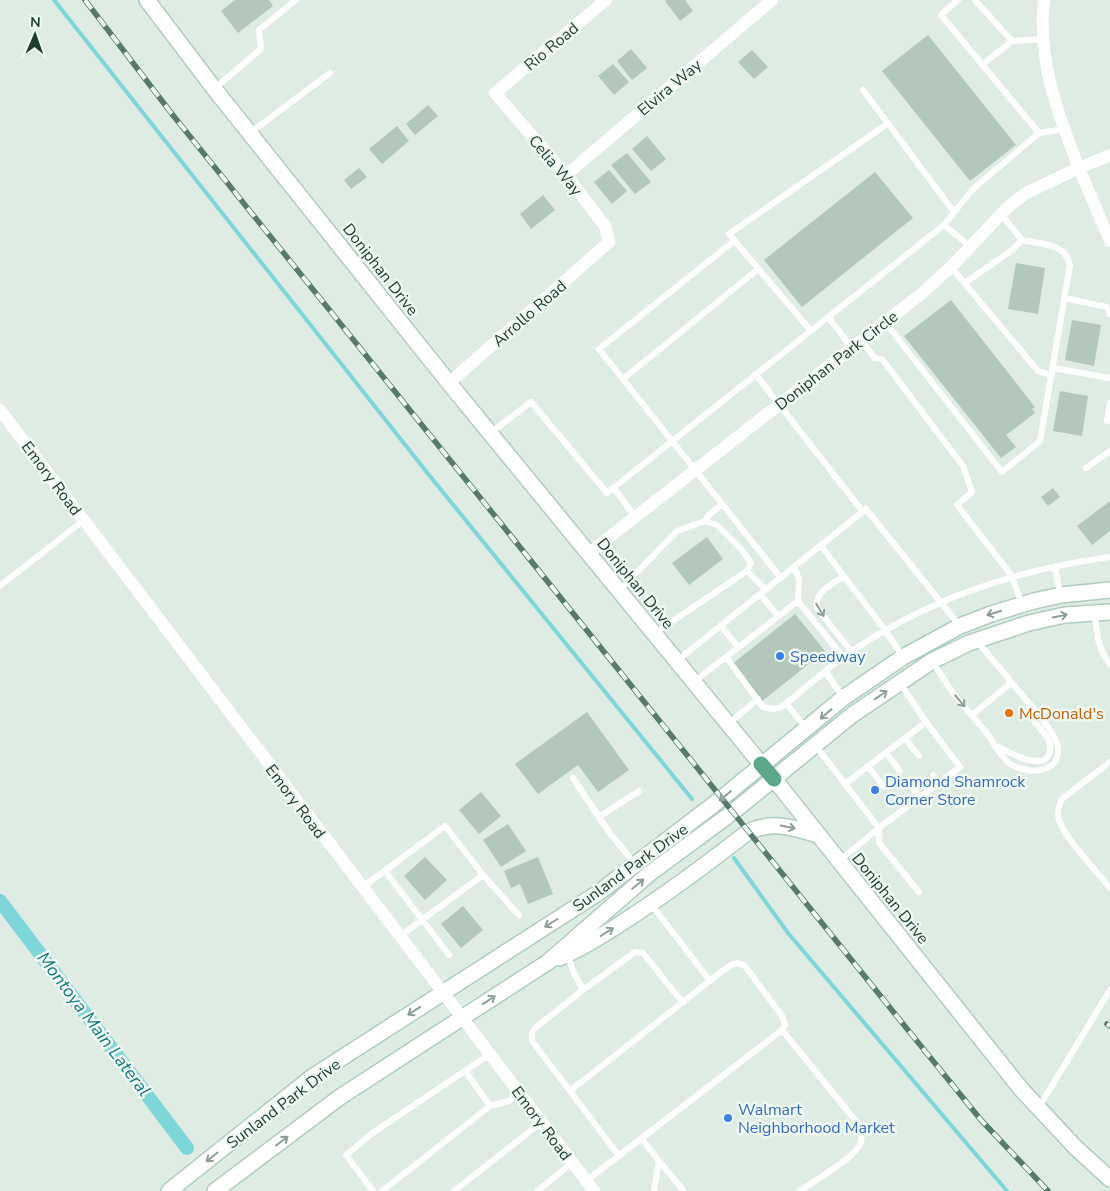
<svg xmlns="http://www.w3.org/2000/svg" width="1110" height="1191" viewBox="0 0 1110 1191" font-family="'Nunito Sans',sans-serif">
	<rect width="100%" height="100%" fill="#deece4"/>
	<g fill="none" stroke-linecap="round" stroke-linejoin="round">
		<path stroke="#7fd6d8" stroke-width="4" d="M54 0 429 475 692 799
			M734 858 788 933 1007 1191"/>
		<path stroke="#7fd6d8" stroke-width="14" d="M0 901 187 1148"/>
	</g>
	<path fill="#b3c7bc" d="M235 0H269L273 6 238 33 221 11Z
		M667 0H685L693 11 680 21 665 1Z
		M928 35 1016 145 970 181 882 71Z
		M631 49 647 68 632 80 617 61Z
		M752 50 768 67 754 79 738 62Z
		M613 64 629 82 614 95 598 76Z
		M428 105 438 116 415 135 406 124Z
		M397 126 409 141 382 164 369 149Z
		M647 136 666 159 651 171 632 149Z
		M627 153 651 182 635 194 611 165Z
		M359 168 367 177 351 189 344 180Z
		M609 170 627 191 612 204 594 182Z
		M875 172 913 218 802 307 764 260Z
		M543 195 555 210 531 229 520 214Z
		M1016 263 1045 268 1038 314 1008 309Z
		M951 300 1035 407 1032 409 1035 413 1006 435 1016 447 1001 458 904 336Z
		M1072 320 1101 325 1094 366 1065 360Z
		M1060 391 1088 396 1082 436 1053 431Z
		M1053 488 1060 497 1048 506 1041 497Z
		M1110 501V531L1092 545 1077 526Z
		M707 537 723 559 689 585 672 563Z
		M795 614 825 651 761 702 731 665Z
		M587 712 629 770 598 792 578 765 538 794 515 764Z
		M481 792 501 816 479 834 459 810Z
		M508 824 526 851 501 867 483 840Z
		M425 857 447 880 425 900 404 876Z
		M538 857 553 894 528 904 520 884 511 888 504 871Z
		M463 906 483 930 461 948 441 924Z"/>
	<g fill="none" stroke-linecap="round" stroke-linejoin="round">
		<defs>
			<path id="secondary" d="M147 0 216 91 449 383 761 764
				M774 779 1021 1089 1076 1148 1110 1179
				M559 958C580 950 601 936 620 924 664 896 707 864 748 832 774 820 793 828 819 835
				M169 1191 312 1077 598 893 722 798 843 698 903 657 960 626 991 614 1034 601 1061 595 1110 590
				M215 1191 340 1097 548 962 649 874 733 812 852 715 932 661 969 643 1029 623 1065 615 1110 612"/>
			<path id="primary" d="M761 764 774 779"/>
		</defs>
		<use href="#secondary" stroke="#b0cdbe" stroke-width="18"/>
		<use href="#primary" stroke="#c0c9c5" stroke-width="18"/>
		<path stroke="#fff" stroke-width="6" d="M958 0 941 15 1039 133
			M975 0 1012 41
			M982 65 1012 41 1043 39
			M215 88 261 49 259 30 296 0
			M863 90 954 212
			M250 133 330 73
			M944 225 971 247
			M734 241 599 349 781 578
			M951 267 1038 371 1051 375
			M965 283 1012 250 1022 240 1001 214
			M1064 298 1107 307 1110 314
			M828 317 852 348
			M885 322 1002 472 1040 441 1070 265C1066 243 1040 244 1022 240
			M811 331 729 234 887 124
			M861 340 875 358 882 359 963 466 972 492 957 505 1012 576 1022 605
			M1053 368 1110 378
			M756 375 863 512
			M623 379 758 269
			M1107 421 1110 403
			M490 433 531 402 607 493 944 225 972 190 1039 133 1064 129
			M1086 468 1110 451
			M614 488 635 517
			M705 521 709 515 722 504
			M821 546 885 630 903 657
			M1055 566 1060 594
			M794 567 799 579 798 601
			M747 571 766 590
			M844 576C833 584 814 592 817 608L851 651
			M0 586 84 520
			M620 590 677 531 705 521 717 525 742 550 751 563 747 571 655 633
			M760 594 778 616
			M1095 614C1097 634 1097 648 1110 664
			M721 626 738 647
			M726 657 763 707 772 709 780 708C802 692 822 672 845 656 924 600 1015 570 1110 557
			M678 660 866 509 959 625
			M932 661C939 672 946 683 954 694 964 707 975 719 986 732 993 742 1000 756 1009 763 1025 775 1061 775 1058 747 1056 737 1049 729 1043 720L976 640
			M825 671 843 697
			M695 681 798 601 843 657
			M786 703 806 728
			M972 715 1011 683
			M728 724 758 699
			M905 738 919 756
			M815 745 879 828 960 767 926 722 900 683
			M998 747C1008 752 1040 770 1048 756 1051 751 1051 747 1049 741 1045 732 1035 725 1031 715 1030 712 1029 707 1029 704
			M886 753 900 771
			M1110 762 1062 799C1060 804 1058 808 1058 814 1059 834 1097 871 1110 888
			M868 766 883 786
			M933 775 939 783
			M573 778 609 832 635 864
			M845 784 926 722
			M914 790 920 797
			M599 817 639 791
			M879 828V843L919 892
			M839 861 879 828
			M385 871 449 955
			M363 887 445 826 483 875
			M651 904 710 981
			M400 936 483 875 519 915
			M568 955 572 969 583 990
			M782 1030 859 1125C861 1132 863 1138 860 1145 854 1158 814 1181 800 1191
			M570 1091 532 1041V1033L535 1028 583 990 635 952 643 953 683 1003
			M490 1106 509 1101 520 1093
			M1039 1107 1110 990
			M642 1139 659 1161
			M586 1181 782 1030 785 1025 782 1016 745 966 738 963 731 965 721 972 570 1091 619 1156
			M373 1191 346 1155 374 1132 490 1054
			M382 1191 490 1106 466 1072
			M454 1191 542 1122
			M537 1191 572 1163
			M654 1191 659 1161 684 1191"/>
		<path stroke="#fff" stroke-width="12" d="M1044 0C1037 58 1058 115 1079 168L1110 155
			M566 175 772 0
			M449 383 609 242 605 226 566 175 495 93 606 0
			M0 410 594 1191
			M589 553 921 294 951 267 1008 207 1026 193 1079 168 1110 241"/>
		<use href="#secondary" stroke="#fff" stroke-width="15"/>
		<use href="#primary" stroke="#5da78a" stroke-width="15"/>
		<defs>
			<path id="rail" d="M85 0 172 114 895 1014 981 1120 1048 1191
				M1107 1024 1110 1026"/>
		</defs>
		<use href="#rail" stroke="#58796c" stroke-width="5.5"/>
		<use href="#rail" stroke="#eff8f2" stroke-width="4" stroke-dasharray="11" stroke-linecap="butt"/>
	</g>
	<defs><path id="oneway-shaft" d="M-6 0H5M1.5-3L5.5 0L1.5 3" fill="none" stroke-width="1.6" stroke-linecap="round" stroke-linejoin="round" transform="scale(1.25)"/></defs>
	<g stroke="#8e9e98">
		<use href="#oneway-shaft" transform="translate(820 610) rotate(59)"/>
		<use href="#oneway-shaft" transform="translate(994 613) rotate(162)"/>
		<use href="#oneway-shaft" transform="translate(1060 616) rotate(-11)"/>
		<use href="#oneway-shaft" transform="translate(881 695) rotate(-34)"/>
		<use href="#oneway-shaft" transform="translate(960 701) rotate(50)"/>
		<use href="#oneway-shaft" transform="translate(826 714) rotate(139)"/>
		<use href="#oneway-shaft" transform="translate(725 796) rotate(140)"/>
		<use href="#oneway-shaft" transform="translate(788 827) rotate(12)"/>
		<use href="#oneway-shaft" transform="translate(638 884) rotate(-40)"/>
		<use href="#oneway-shaft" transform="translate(551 923) rotate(148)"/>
		<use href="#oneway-shaft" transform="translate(607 932) rotate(-32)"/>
		<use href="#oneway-shaft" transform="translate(489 1000) rotate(-33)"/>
		<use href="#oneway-shaft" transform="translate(414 1011) rotate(147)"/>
		<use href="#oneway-shaft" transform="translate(282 1141) rotate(-37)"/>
		<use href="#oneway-shaft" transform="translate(212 1157) rotate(141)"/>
	</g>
	<g fill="#3f7fe0" stroke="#eff8f2" stroke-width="2">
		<circle cx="780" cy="656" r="5"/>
		<circle cx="875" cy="790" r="5"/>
		<circle cx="728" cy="1118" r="5"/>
	</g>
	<circle fill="#e8710a" stroke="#eff8f2" stroke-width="2" cx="1009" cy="713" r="5"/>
	<g text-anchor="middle" stroke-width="5" stroke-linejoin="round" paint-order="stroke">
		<g font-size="16" fill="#1e3d30" stroke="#eff8f2">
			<text transform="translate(551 46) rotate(-40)" y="6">Rio Road</text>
			<text transform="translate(669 87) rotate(-40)" y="6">Elvira Way</text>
			<text transform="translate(556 165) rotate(50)" y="6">Celia Way</text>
			<text transform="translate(381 269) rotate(52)" y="6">Doniphan Drive</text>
			<text transform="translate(529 313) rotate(-41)" y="6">Arrollo Road</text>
			<text transform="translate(836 360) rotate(-38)" y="6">Doniphan Park Circle</text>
			<text transform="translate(52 478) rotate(53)" y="6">Emory Road</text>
			<text transform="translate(636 583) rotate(51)" y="6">Doniphan Drive</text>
			<text transform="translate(296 801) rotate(53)" y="6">Emory Road</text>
			<text transform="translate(630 867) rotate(-36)" y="6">Sunland Park Drive</text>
			<text transform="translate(891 898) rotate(51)" y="6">Doniphan Drive</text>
			<text transform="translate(283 1103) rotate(-37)" y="6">Sunland Park Drive</text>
			<text transform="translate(542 1123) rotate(53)" y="6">Emory Road</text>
		</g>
		<g font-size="16" fill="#366cbe" stroke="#eff8f2" text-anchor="start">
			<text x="790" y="662">Speedway</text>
			<text x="885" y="787">Diamond Shamrock<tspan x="885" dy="18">Corner Store</tspan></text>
			<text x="738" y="1115">Walmart<tspan x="738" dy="18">Neighborhood Market</tspan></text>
		</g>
		<g font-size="16" fill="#c56008" stroke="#eff8f2" text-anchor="start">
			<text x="1019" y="719">McDonald's</text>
		</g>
		<g font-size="18" font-style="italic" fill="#117c7f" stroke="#eff8f2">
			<text transform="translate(94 1024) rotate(53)" y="6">Montoya Main Lateral</text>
		</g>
	</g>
	<g transform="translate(35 35) rotate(2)" stroke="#eff8f2" stroke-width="4" paint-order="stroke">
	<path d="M0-4L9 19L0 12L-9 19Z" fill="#1e3d30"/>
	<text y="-8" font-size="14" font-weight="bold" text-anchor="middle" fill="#1e3d30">N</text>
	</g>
</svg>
